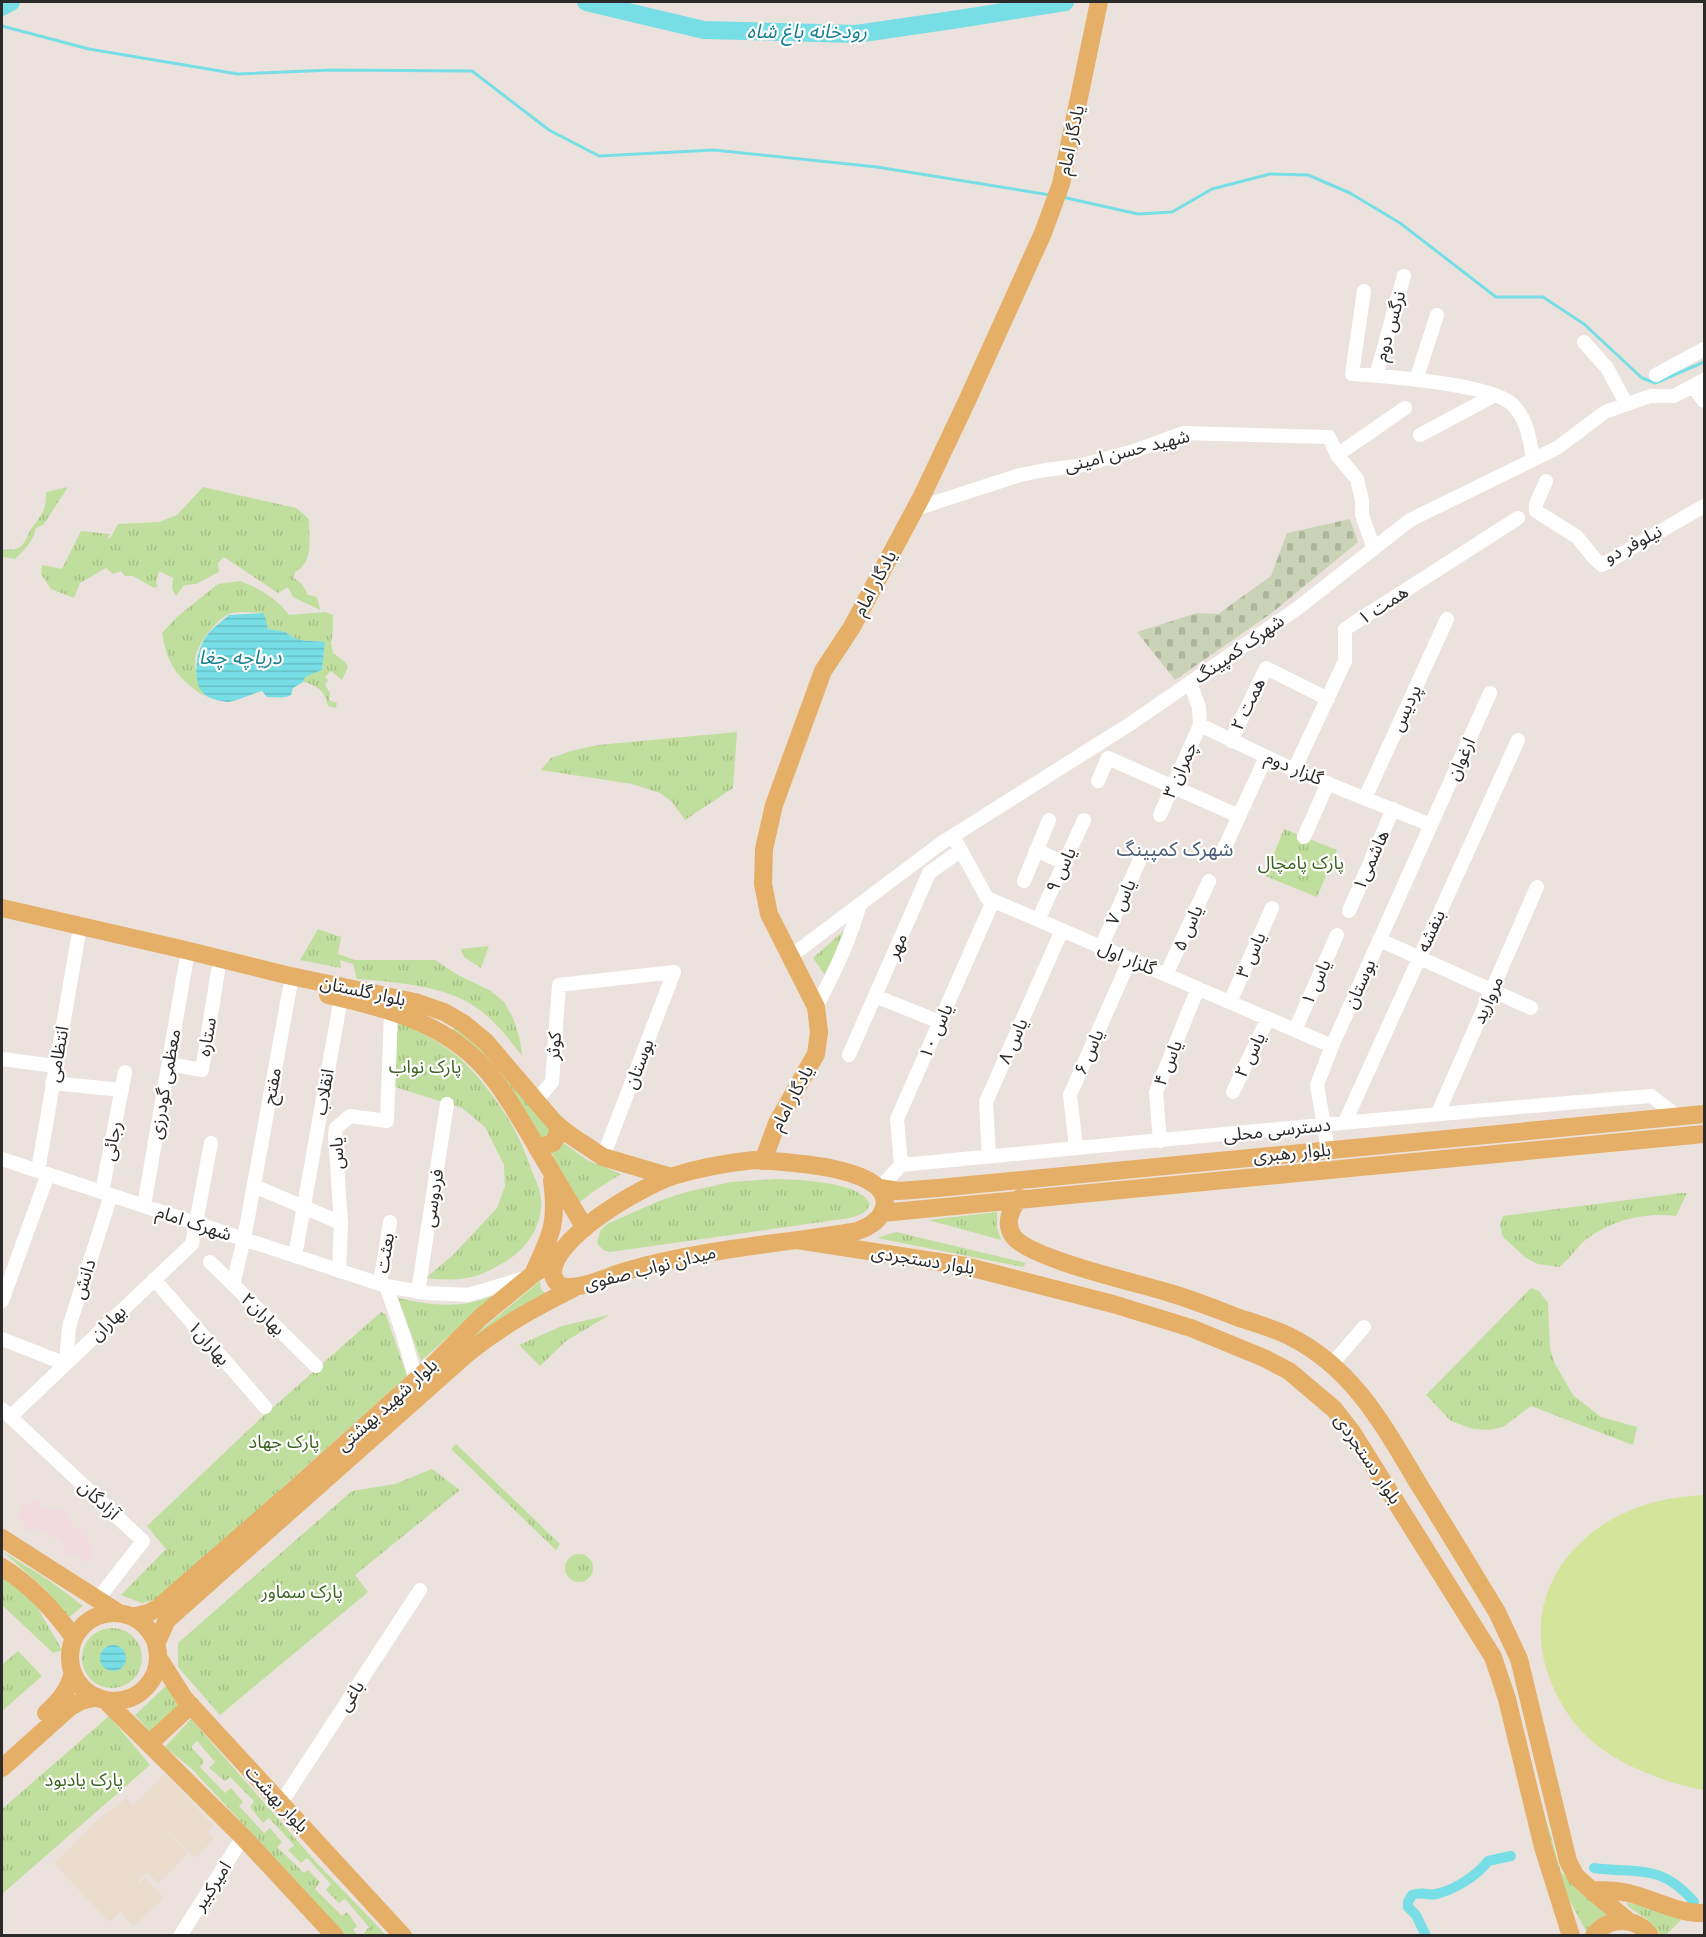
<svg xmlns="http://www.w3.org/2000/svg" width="1706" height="1937" viewBox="0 0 1706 1937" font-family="Quicksand,'Noto Sans Arabic',sans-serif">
	<defs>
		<pattern id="grass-tufts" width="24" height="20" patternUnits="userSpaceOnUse" patternTransform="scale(1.5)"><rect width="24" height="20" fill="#c0de9d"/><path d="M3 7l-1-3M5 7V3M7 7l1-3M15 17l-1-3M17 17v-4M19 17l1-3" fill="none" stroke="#a5bf87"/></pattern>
		<pattern id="cemetery-stones" width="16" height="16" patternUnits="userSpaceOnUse" patternTransform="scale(1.5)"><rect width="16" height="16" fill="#cad3b5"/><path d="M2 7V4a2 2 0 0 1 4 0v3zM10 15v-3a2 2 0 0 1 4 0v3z" fill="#aeb59c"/></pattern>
		<pattern id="water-rules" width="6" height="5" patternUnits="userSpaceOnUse" patternTransform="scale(1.5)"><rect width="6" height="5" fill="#77dee6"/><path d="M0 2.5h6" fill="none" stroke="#67bfc5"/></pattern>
	</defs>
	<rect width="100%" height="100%" fill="#ebe2dd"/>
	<path fill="#ebdccd" d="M165 1774 214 1826 207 1832 214 1839 195 1858 170 1832H168L188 1853 158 1884 148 1872 137 1881 139 1883 145 1878 164 1898 133 1926 120 1912 109 1922 54 1863 88 1831 87 1829 126 1798 133 1805Z"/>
	<path fill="#f1dbe0" d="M40 1500 42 1507 54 1511 56 1508 63 1510 68 1515 67 1518 76 1530 86 1529 88 1544 93 1543 95 1555 91 1556 92 1561 83 1562 79 1554 67 1556 61 1542 39 1529 24 1530V1521L17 1520V1514L21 1512V1507L24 1504Z"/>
	<path fill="url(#grass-tufts)" d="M68 487 44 524 36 528C33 542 25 549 15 559L2 557V550C8 549 14 551 20 547 27 541 28 533 33 526 43 513 46 511 46 492Z
		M203 487 296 508 309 519C309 537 314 563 295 572L294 578 302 584 308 595 317 597 320 610 293 597 288 587 278 593 224 557 218 563 219 572 196 584 184 585 176 596 172 588 173 578 159 571 156 583 158 586 154 588 133 576H125L121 571 113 574 106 568 80 583 74 598 51 589 41 574 42 565 62 569 81 531 110 534 107 539 111 537 118 524 159 522 177 515Z
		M240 581C259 588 278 599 289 615L325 612 333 615V630L331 643 333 653 345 662 348 667 342 680 331 671 325 677 328 680 325 685 330 693 329 700 337 703 336 708 328 706C325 691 317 685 303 682L304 677 322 670 325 642C310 640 296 643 286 632L266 629 264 613C254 613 236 610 227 615 215 621 196 646 195 660 195 672 199 685 204 696 177 678 168 666 162 633L178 616 218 584Z
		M737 732 733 788 685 820 672 802 660 793 632 784 541 770 551 758 571 751 598 745Z
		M1284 829 1337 850 1317 897 1265 876Z
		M848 927 825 975 813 958Z
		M318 929 341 937 338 954 355 960H435L458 975 491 991 504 1002 513 1018 520 1040 522 1056C505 1033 485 1008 457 997 429 985 388 981 357 979L353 964 340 960 341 968 300 960Z
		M489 946 481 968 464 957 461 949Z
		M397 1022C416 1030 437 1040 453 1053 476 1070 505 1110 517 1135 523 1146 527 1158 531 1169 536 1180 543 1196 541 1208 539 1230 526 1248 508 1260 478 1279 461 1282 426 1278L453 1255 497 1208 505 1186 504 1165 485 1127 462 1108 395 1087Z
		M455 1026 474 1039 551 1130 548 1137 540 1139 451 1032Z
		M562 1142 587 1160 621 1174 594 1191 575 1206 551 1151 559 1150Z
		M776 1179C798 1180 860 1181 870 1204 867 1214 858 1215 850 1218L610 1252 603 1250 597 1243 600 1231 607 1224 659 1201 686 1192 731 1182Z
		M1682 1193H1687L1676 1216C1644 1212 1607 1221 1582 1243 1574 1251 1568 1261 1559 1267L1538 1264 1526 1258 1503 1237 1500 1226 1503 1216Z
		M997 1212V1227L1001 1240 928 1220Z
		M896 1232 1026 1263 1023 1267 877 1238Z
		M540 1281 541 1290 547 1294 444 1361Z
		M1531 1288 1539 1291 1548 1303 1550 1349 1555 1364 1573 1395 1601 1417 1637 1427 1633 1445 1531 1406 1503 1427 1489 1430 1473 1429 1451 1421 1426 1395Z
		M495 1295 421 1361 398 1298C436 1306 459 1309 495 1295Z
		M381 1312 386 1315 407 1376 158 1599 142 1603 121 1595 166 1549 147 1526 261 1418Z
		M609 1315 566 1341 540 1366 519 1345 562 1326Z
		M456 1444 560 1544 556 1550 451 1449Z
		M432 1469 460 1490 355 1575 368 1592 220 1715 178 1667V1643L352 1491 395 1484Z
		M2 1551 50 1581 83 1606 68 1618 45 1589Z
		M565 1568a14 14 0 1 1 28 0a14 14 0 1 1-28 0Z
		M2 1577 29 1593 62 1650 53 1653 2 1605Z
		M82 1658a30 30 0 1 1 60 0a30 30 0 1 1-60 0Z
		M18 1651 42 1676 2 1711V1665Z
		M167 1685 184 1705 152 1734 135 1715Z
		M109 1716 150 1765 2 1894V1809Z
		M191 1719 314 1860 386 1935H367L364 1933 369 1927 345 1899 339 1903 326 1890 331 1884 307 1858 301 1863 288 1850 294 1845 269 1818 263 1823 250 1807 254 1801 230 1777 225 1781 209 1768 215 1762 197 1741 191 1747 204 1761 200 1767 225 1793 231 1788 243 1802 239 1806 264 1833 270 1828 282 1842 277 1847 304 1873 308 1870 320 1882 315 1889 342 1916 347 1912 357 1926 353 1930 357 1935H346L192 1769 165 1747Z
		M1537 1787 1561 1872 1580 1892 1608 1913 1597 1920 1587 1933 1558 1879Z
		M1626 1903 1643 1905 1681 1920 1666 1935H1661L1647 1919 1630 1908Z"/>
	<path fill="url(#cemetery-stones)" d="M1350 519 1358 542 1273 612 1175 680 1137 632 1197 613 1218 614 1271 576 1287 533Z"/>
	<path fill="#d4e49a" d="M1704 1495V1790C1680 1786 1657 1778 1635 1768 1594 1749 1568 1724 1551 1682 1516 1596 1575 1521 1659 1501 1674 1497 1689 1496 1704 1495Z"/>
	<path fill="url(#water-rules)" d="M264 613 268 629 286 632C296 643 311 640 325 642L322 670 305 677 303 682 293 688 291 695C283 699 275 697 267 697L262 691C254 693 235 702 227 702 220 701 211 699 205 695 191 683 196 652 205 638 211 629 221 622 229 615Z
		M100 1658a13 13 0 1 1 26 0a13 13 0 1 1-26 0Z"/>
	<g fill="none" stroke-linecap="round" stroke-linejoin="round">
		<path stroke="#77dee6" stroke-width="3" d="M2 26 89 49 238 74 332 70 472 71 549 130 599 156 714 150 877 167 1050 195
			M1062 197 1138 214 1172 212 1212 189 1270 174 1308 175 1350 193 1400 223 1496 297H1543L1584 324 1642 378 1655 383 1704 362"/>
		<path stroke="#77dee6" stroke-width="10" d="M1594 1868C1637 1874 1662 1863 1694 1902
			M1426 1936 1416 1915 1408 1907V1902L1412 1895C1425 1891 1427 1896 1436 1894 1454 1890 1477 1876 1488 1861L1511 1856"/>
		<path stroke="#77dee6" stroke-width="18" d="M586 2 704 30 856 34 959 19 1065 2
			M2 7 11 2"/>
		<path stroke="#fff" stroke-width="14" d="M1364 291 1352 374C1385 376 1490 384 1512 404 1527 418 1530 440 1533 459
			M1584 342 1607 368 1626 403
			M1656 375 1704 349
			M1376 376 1404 276
			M1416 380 1437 315
			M1693 387 1704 401
			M1420 435 1495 395
			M1337 455 1405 408
			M1546 481 1536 504V511L1577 537 1595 559 1602 565 1704 506
			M915 509 1020 475 1045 470 1078 466 1134 451 1183 433 1329 437 1337 455 1357 479 1362 500V515L1374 549
			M1190 683 1199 707 1200 725 1294 770 1431 825
			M1231 741 1266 668 1328 699
			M1294 770 1345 661V629L1518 518
			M1098 781 1108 758 1239 816
			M1365 798 1447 619
			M1160 815 1200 725
			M953 836 987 898 1332 1046
			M1304 837 1328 783
			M1224 849 1266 757
			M1036 850 1064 863
			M1024 881 1049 820
			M1349 911 1393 809
			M1038 920 1084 820
			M1380 940 1531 1008
			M1101 947 1141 857
			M791 956 940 844 1130 724 1298 608 1410 520 1557 448 1605 412 1650 396H1674L1704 380
			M1166 975 1209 881
			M875 996 940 1022
			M1230 1002 1272 908
			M816 1007C834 974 850 940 860 904
			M1295 1030 1337 935
			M849 1055 929 873 961 850
			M2 1059 55 1066
			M169 1064 202 1070 218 971
			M52 1083 122 1090
			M1233 1092 1268 1018
			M536 1101 552 1082 559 985 674 972 603 1157
			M1438 1113 1537 887
			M1345 1122 1518 740
			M1160 1141 1156 1092 1198 988
			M1076 1148 1070 1095 1130 959
			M1328 1150 1317 1085 1332 1046 1490 693
			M989 1156 986 1102 1062 930
			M2 1159 386 1286 427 1293 468 1295 525 1278
			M901 1165 897 1119 993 901
			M38 1171 78 938
			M254 1186 341 1223
			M880 1188 901 1165C1151 1141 1401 1116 1651 1096L1677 1116
			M102 1192 125 1072
			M144 1206 186 962
			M295 1256 341 998
			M210 1262 316 1366
			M339 1271 341 1223 335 1135 336 1128 350 1116 387 1121 391 1013
			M154 1279 265 1407
			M380 1284 390 1222
			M233 1285 244 1239 290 987
			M386 1286 403 1334 416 1380
			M418 1292 447 1104
			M2 1301 48 1174
			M2 1339 66 1364 69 1327 111 1195
			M1332 1364 1364 1327
			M2 1409 143 1541 98 1599
			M10 1417 192 1244 211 1143
			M281 1803 420 1590
			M180 1936 243 1837"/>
		<path stroke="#e6af67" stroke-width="18" d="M2 908 181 949 286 975 415 1002 444 1012 463 1023 486 1042 555 1123 570 1135 603 1157 671 1177
			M328 995C372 1005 422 1017 459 1045 493 1069 513 1107 534 1142 551 1171 568 1200 585 1228
			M537 1148 553 1143 558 1133 557 1125
			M754 1160C780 1162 895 1165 884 1208 880 1221 869 1227 857 1231 780 1244 702 1249 626 1271 606 1277 580 1291 560 1286 557 1283 554 1279 553 1275 550 1238 643 1186 673 1176 699 1168 726 1163 754 1160Z
			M763 1161 777 1123 816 1054 819 1032 816 1007 769 914 763 884 764 849 774 805 823 671 852 627 922 496 966 403 1043 233 1061 184 1099 2
			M880 1188 899 1191 938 1188 1704 1114
			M1020 1198C1011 1208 1004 1223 1013 1236 1029 1259 1139 1283 1170 1293 1194 1300 1218 1310 1242 1319 1258 1324 1275 1329 1289 1336 1355 1369 1385 1428 1421 1488 1447 1529 1472 1571 1497 1612L1519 1659 1568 1861 1575 1875 1591 1890C1604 1890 1616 1890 1628 1893 1654 1899 1678 1914 1704 1913
			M882 1213 1704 1134
			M797 1240 965 1266 1113 1304 1191 1328 1264 1358 1289 1371 1334 1409 1352 1432 1493 1657 1507 1699 1543 1847 1571 1936
			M533 1274C551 1235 558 1224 552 1180
			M2 1538 119 1613
			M2 1567C32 1586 53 1609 74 1638
			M70 1657a44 44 0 1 1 88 0a44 44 0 1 1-88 0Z
			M132 1617 148 1613 158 1608 297 1487 434 1364 481 1317 532 1275 557 1258
			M156 1644 167 1620 468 1353C501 1326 536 1307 574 1288
			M158 1657 184 1698 403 1936
			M105 1700 243 1837 335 1936
			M46 1713C60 1700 68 1691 73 1673
			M150 1743 191 1705
			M2 1768 70 1707 81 1701 97 1697
			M1591 1890 1627 1920
			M1594 1936C1607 1916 1637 1916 1650 1936"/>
	</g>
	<g text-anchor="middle" stroke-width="4.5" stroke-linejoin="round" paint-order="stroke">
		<g font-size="18" fill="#2a2a2a" stroke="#fff">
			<text transform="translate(1071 140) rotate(-78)" y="6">یادگار امام</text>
			<text transform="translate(1390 326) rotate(-74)" y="6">نرگس دوم</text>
			<text transform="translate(1127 451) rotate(-14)" y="6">شهید حسن امینی</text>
			<text transform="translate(1633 544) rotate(-27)" y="6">نیلوفر دو</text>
			<text transform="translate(875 583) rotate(-62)" y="6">یادگار امام</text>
			<text transform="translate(1383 605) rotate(-33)" y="6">همت ۱</text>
			<text transform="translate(1239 649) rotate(-35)" y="6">شهرک کمپینگ</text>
			<text transform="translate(1248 704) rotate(-64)" y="6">همت ۲</text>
			<text transform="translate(1406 708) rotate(-65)" y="6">پردیس</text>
			<text transform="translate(1461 759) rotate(-66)" y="6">ارغوان</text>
			<text transform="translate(1294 768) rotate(23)" y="6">گلزار دوم</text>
			<text transform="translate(1180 770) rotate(-66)" y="6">چمران ۳</text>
			<text transform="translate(1371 860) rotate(-66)" y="6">هاشمی۱</text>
			<text transform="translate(1061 870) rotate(-65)" y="6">یاس ۹</text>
			<text transform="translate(1121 902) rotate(-66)" y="6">یاس ۷</text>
			<text transform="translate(1188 928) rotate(-66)" y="6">یاس ۵</text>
			<text transform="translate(1431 931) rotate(-66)" y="6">بنفشه</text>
			<text transform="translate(897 946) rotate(-66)" y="6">مهر</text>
			<text transform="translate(1251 955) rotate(-66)" y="6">یاس ۳</text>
			<text transform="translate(1127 958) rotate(23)" y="6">گلزار اول</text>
			<text transform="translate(1316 982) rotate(-66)" y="6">یاس ۱</text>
			<text transform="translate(1360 984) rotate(-66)" y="6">بوستان</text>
			<text transform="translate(363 991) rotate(12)" y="6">بلوار گلستان</text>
			<text transform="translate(1488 1000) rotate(-66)" y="6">مروارید</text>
			<text transform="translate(936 1031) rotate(-66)" y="6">یاس ۱۰</text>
			<text transform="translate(207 1037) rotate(-80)" y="6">ستاره</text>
			<text transform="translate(1013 1041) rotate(-66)" y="6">یاس ۸</text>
			<text transform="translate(554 1046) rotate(-86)" y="6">کوثر</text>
			<text transform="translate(1089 1052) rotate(-66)" y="6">یاس ۶</text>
			<text transform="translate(58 1054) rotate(-80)" y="6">انتظامی</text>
			<text transform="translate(1250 1055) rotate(-64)" y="6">یاس ۲</text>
			<text transform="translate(1168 1063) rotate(-68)" y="6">یاس ۴</text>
			<text transform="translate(639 1064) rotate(-69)" y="6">بوستان</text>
			<text transform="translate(165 1084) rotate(-80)" y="6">معظمی گودرزی</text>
			<text transform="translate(272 1086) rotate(-80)" y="6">مفتح</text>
			<text transform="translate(324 1092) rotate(-80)" y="6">انقلاب</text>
			<text transform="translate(792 1098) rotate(-62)" y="6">یادگار امام</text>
			<text transform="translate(1277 1130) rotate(-6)" y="6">دسترسی محلی</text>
			<text transform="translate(112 1141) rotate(-79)" y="6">رجائی</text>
			<text transform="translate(337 1153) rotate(-92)" y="6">یاس</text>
			<text transform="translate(1292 1153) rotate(-5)" y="6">بلوار رهبری</text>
			<text transform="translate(433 1198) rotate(-81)" y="6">فردوسی</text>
			<text transform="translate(194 1223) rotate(18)" y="6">شهرک امام</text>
			<text transform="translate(385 1253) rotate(-81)" y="6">بعثت</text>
			<text transform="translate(923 1260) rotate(9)" y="6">بلوار دستجردی</text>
			<text transform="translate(650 1268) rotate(-14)" y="6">میدان نواب صفوی</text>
			<text transform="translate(84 1279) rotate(-72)" y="6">دانش</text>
			<text transform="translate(263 1314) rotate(44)" y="6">بهاران۲</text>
			<text transform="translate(108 1323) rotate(-44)" y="6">بهاران</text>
			<text transform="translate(209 1343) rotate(49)" y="6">بهاران۱</text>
			<text transform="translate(387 1405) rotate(-42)" y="6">بلوار شهید بهشتی</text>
			<text transform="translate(1368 1459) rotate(56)" y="6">بلوار دستجردی</text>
			<text transform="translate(99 1500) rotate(43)" y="6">آزادگان</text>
			<text transform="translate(351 1696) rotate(-57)" y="6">باغی</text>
			<text transform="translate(277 1799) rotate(47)" y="6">بلوار بهشت</text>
			<text transform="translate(212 1886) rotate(-57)" y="6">امیرکبیر</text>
		</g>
		<g font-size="18" fill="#3a621f" stroke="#fff">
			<text x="1301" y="869">پارک پامچال</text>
			<text x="425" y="1073">پارک نواب</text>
			<text x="284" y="1448">پارک جهاد</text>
			<text x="302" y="1598">پارک سماور</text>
			<text x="84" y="1786">پارک یادبود</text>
		</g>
		<g font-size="20" font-style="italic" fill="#177f91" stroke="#fff">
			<text x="807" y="38">رودخانه باغ شاه</text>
			<text x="240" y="664">دریاچه چغا</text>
		</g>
		<g font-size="20" fill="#4e5d77" stroke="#fff">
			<text x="1175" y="856">شهرک کمپینگ</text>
		</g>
	</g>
	<rect width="1706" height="1937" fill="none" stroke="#2a2a2a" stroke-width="6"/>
</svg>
